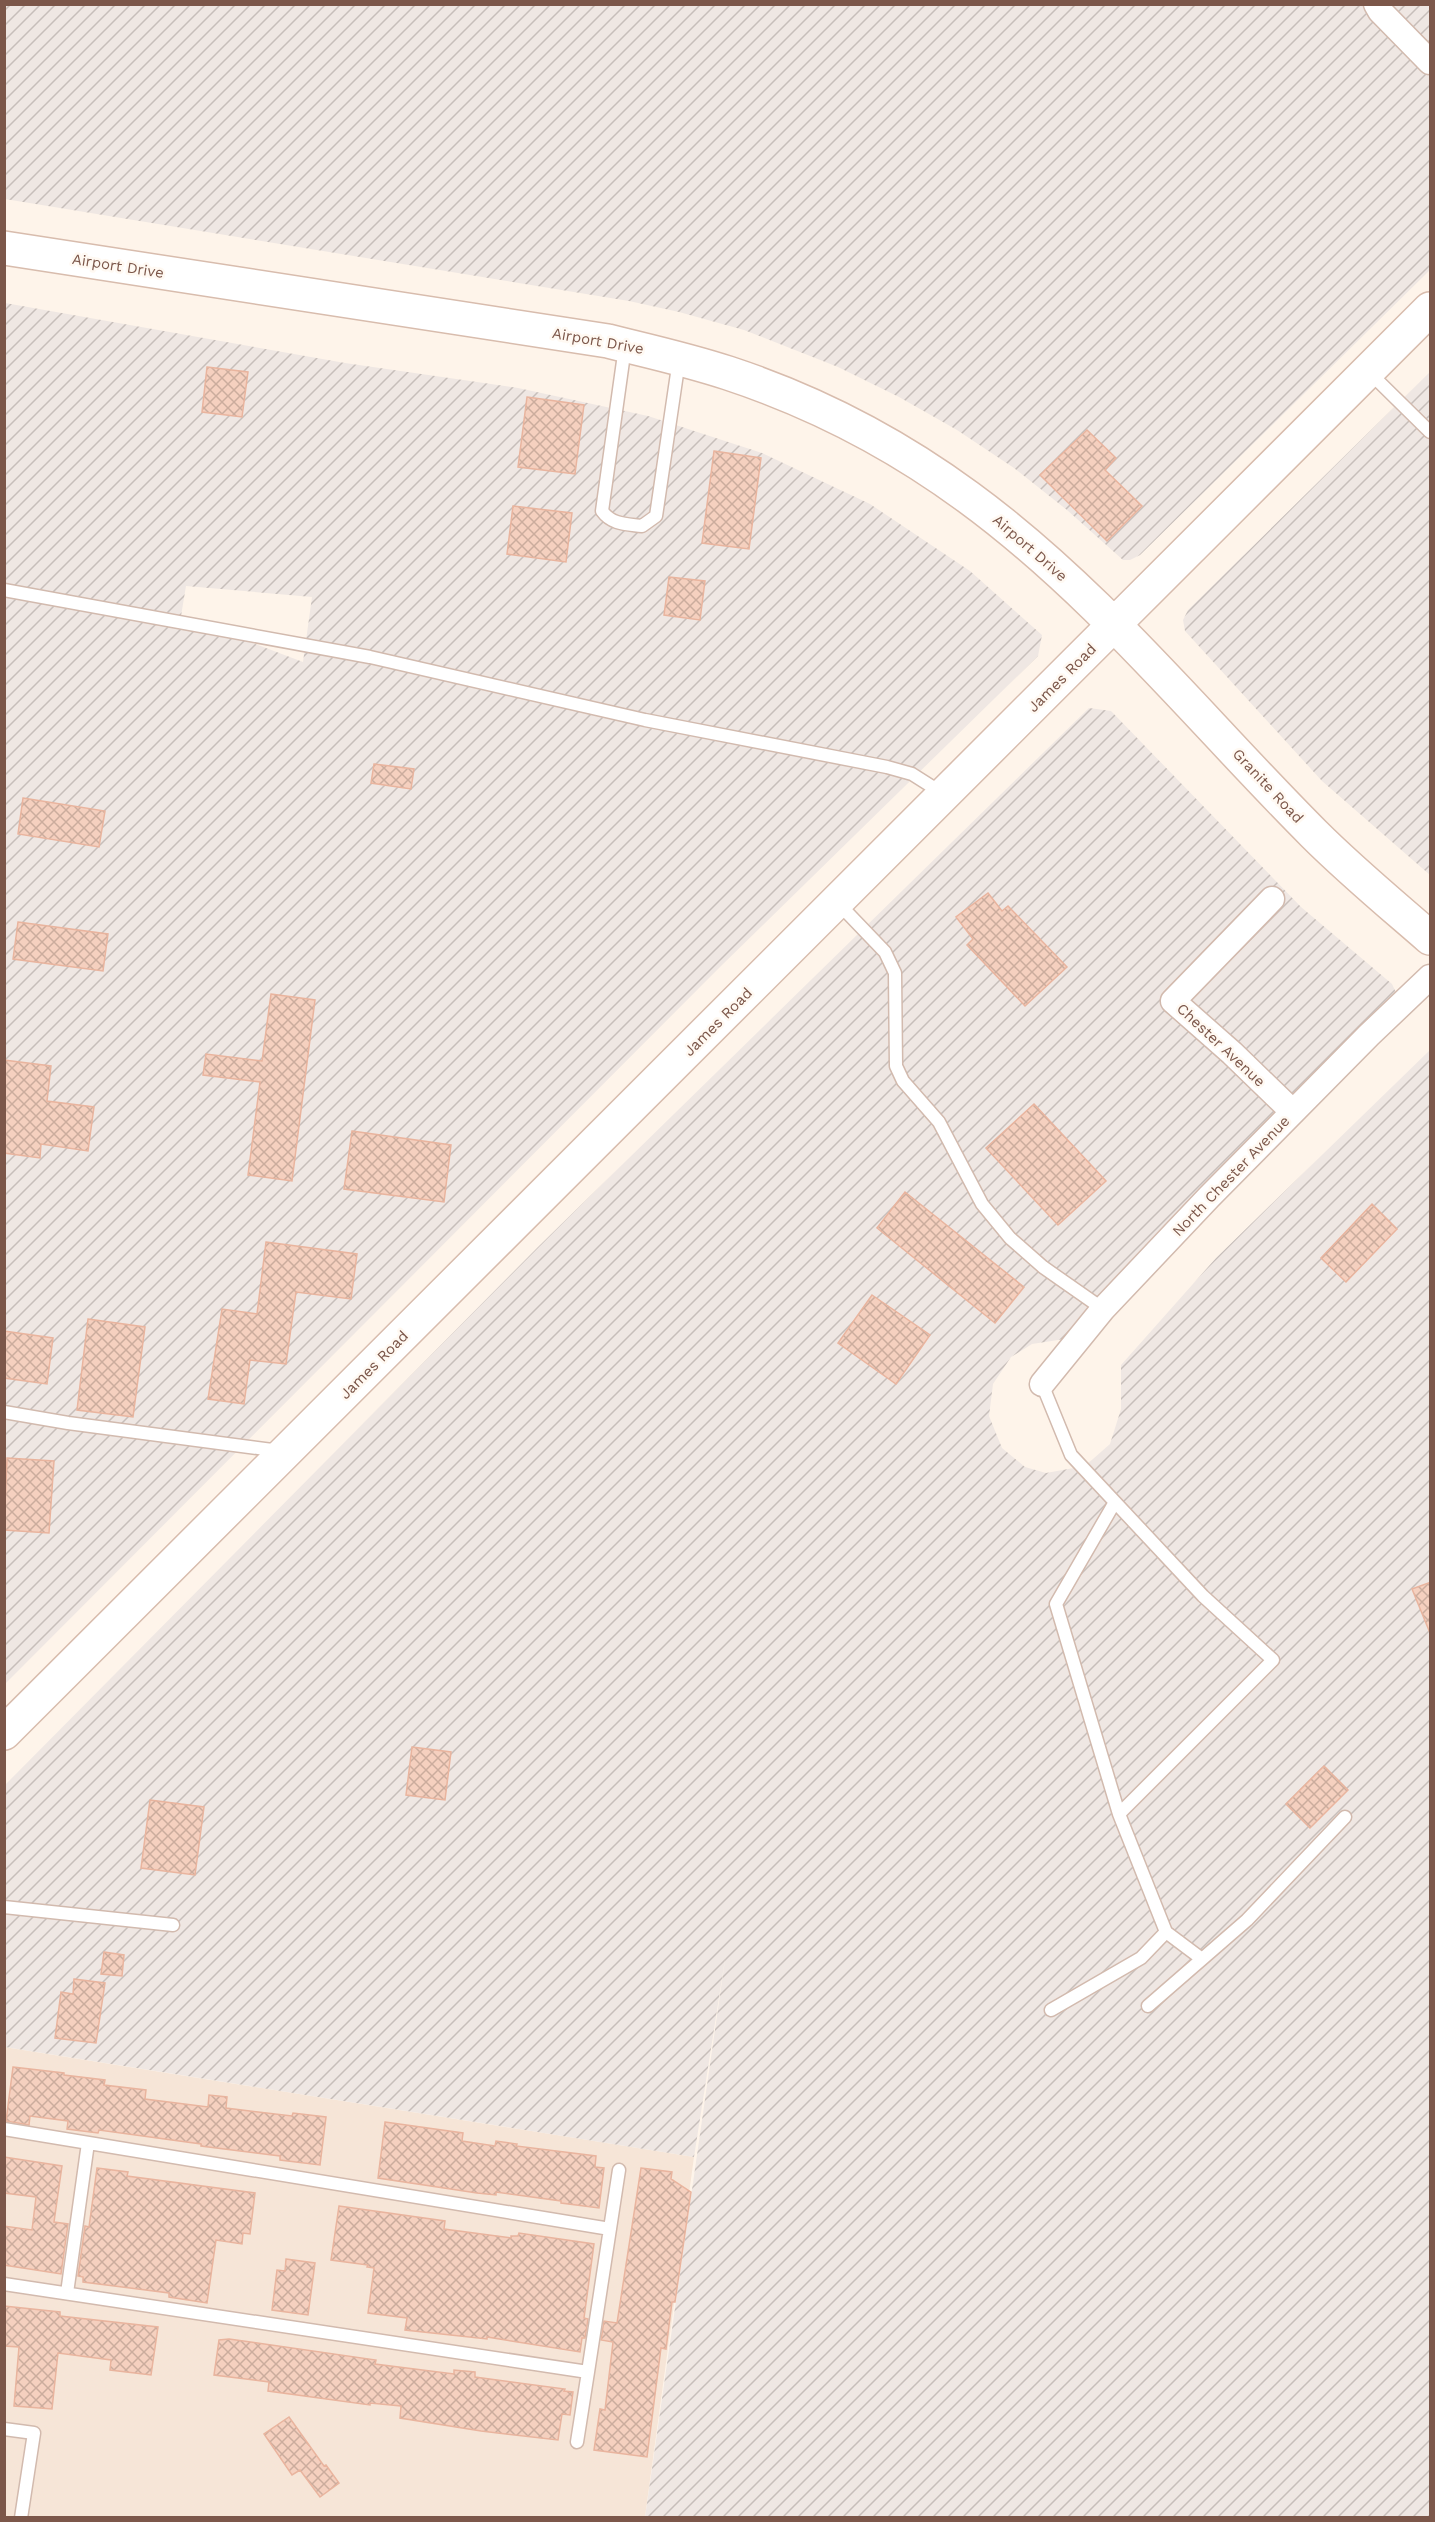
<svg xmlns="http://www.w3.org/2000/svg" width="1435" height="2522" viewBox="0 0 1435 2522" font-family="'Work Sans',sans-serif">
	<defs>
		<pattern id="industrial-furrows" width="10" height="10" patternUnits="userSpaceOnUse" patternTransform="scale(1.5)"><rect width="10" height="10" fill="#efe7e3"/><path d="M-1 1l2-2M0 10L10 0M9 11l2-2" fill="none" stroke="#c7beba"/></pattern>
		<pattern id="building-cross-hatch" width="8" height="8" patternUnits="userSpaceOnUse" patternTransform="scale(1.5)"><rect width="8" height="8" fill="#f5d0bf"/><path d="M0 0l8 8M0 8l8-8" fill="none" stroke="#cbac9d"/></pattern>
	</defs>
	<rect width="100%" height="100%" fill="#fef4ea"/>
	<path fill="#f6e5d7" d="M4 2047 694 2157 645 2517H5Z"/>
	<path fill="url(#industrial-furrows)" fill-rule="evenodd" d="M4 5H1430V270L1140 555 1130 560H1123L1067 510 1014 468 957 430 899 397 838 367 744 330 679 312 629 301 5 199Z
		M5 303 345 363 518 388 648 416 762 453 870 504 970 571 1042 635 1038 656 721 966 5 1684ZM186 586 312 597 303 662 181 616Z
		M1430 372V875L1322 781 1185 631 1183 620 1188 610Z
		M1089 708 1111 711 1301 907 1392 984 1399 999 1071 1338 1032 1344 1011 1357 993 1384 989 1416 1002 1448 1025 1467 1046 1473 1085 1466 1110 1444 1121 1409V1365L1216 1258 1430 1050V2517H645L726 1953 694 2157 5 2047V1785L538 1247Z"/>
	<path fill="url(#building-cross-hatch)" stroke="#e9b49e" stroke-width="1.5" d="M207 367 248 372 242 417 202 412Z
		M527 397 584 405 575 474 518 467Z
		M1087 430 1116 458 1105 470 1142 506 1107 541 1040 475Z
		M714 451 761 458 749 549 702 543Z
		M513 506 572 513 566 562 507 554Z
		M669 577 705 581 700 620 664 615Z
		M374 764 414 769 411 789 371 783Z
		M23 798 105 811 99 847 18 834Z
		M988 893 1002 911 1008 906 1067 967 1025 1006 967 945 973 939 956 917Z
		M18 922 108 934 103 971 13 959Z
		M271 994 315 1000 292 1181 248 1175 260 1082 203 1075 206 1054 262 1061Z
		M4 1060 51 1066 47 1101 94 1107 88 1151 41 1144 40 1158 4 1153Z
		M1034 1104 1106 1181 1058 1225 986 1148Z
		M352 1131 451 1145 444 1202 344 1189Z
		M905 1192 1024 1287 995 1323 877 1228Z
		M1372 1204 1397 1229 1346 1282 1321 1258Z
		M266 1242 357 1254 351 1299 296 1292 286 1364 250 1360 244 1404 208 1399 222 1309 257 1314Z
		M872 1295 930 1335 896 1384 838 1343Z
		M88 1319 145 1327 133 1417 77 1410Z
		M4 1331 53 1338 47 1384 4 1378Z
		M7 1458 54 1461 49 1533 4 1530Z
		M1431 1582V1632L1430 1633 1412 1589Z
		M412 1747 451 1752 445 1800 406 1795Z
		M1324 1766 1348 1790 1310 1828 1286 1804Z
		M150 1800 204 1807 195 1875 141 1868Z
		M104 1952 124 1955 122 1976 101 1974Z
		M74 1979 105 1983 96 2043 55 2038 61 1992 73 1994Z
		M13 2067 64 2073V2075L105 2080 104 2085 146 2090 145 2099 208 2107 209 2095 227 2097 226 2108 292 2116 293 2113 326 2117 320 2165 280 2160V2156L201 2146V2144L99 2130 98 2133 67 2129 68 2121 30 2116 29 2125 6 2121Z
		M385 2122 463 2133 462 2141 495 2146 496 2141 517 2144 516 2146 596 2156 595 2167 604 2168 599 2208 561 2203V2201L496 2192V2195L477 2193 378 2178Z
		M4 2157 62 2166 54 2222 68 2224 61 2274 4 2265V2226L32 2230 36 2197 4 2193Z
		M97 2168 128 2172 127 2176 255 2193 250 2234 243 2233 242 2244 216 2240 207 2303 169 2297V2293L83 2282V2277L78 2276 85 2226 89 2227Z
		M641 2168 672 2172 671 2179 691 2192 675 2302H672L666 2349 661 2348 647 2457 594 2450 600 2409 605 2410 613 2342 601 2340 604 2321 617 2323Z
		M339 2206 445 2221 444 2229 511 2238V2236H518L519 2233 594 2244 584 2318 588 2319 585 2338H582L580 2352 487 2337V2339L405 2330 407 2318 368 2313 374 2268 367 2267 368 2265 331 2260Z
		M286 2259 315 2263 308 2315 272 2310 277 2270 285 2271Z
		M4 2306 60 2312V2316L158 2327 151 2375 110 2370 111 2360 58 2353 52 2409 14 2406 19 2347 4 2346Z
		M229 2339 376 2360 375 2364 454 2374V2370L475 2372V2377L565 2389 564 2391 573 2392 570 2415 562 2414 558 2440 481 2431 400 2418 401 2406 370 2403V2405L268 2391 269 2382 214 2375 219 2340Z
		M289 2417 324 2466 326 2465 339 2483 320 2497 300 2470 292 2475 264 2434Z"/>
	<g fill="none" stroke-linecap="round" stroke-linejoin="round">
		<defs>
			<path id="lane" d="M625 347 602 511C612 525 627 524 642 526L656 516 679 360
				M1369 372 1430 432
				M4 590 370 657 645 720 887 767 912 774 942 793
				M838 903 885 952 895 973 896 1066 903 1081 939 1122 982 1204 1010 1238 1043 1267 1103 1309
				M1042 1384 1071 1455 1203 1596 1273 1660 1119 1814 1166 1932 1141 1958 1051 2010
				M4 1412 68 1423 280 1451
				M1115 1502 1056 1604 1119 1814
				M4 1907 173 1925
				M1166 1932 1202 1959
				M1148 2006 1247 1920 1345 1817
				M4 2129 610 2229
				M4 2284 588 2372 619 2170
				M67 2293 88 2143
				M4 2429 34 2433 21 2518
				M577 2442 588 2372"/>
			<path id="street" d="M1376 4 1380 11 1430 62
				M1272 899 1173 1001 1232 1053 1293 1112
				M1042 1384 1103 1309 1209 1197 1369 1035 1430 977"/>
			<path id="secondary" d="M4 248 608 341C648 351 689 360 728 373 813 401 896 444 968 497 1098 592 1201 721 1314 834 1351 871 1391 904 1430 938
				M4 1733 1430 309"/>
		</defs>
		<use href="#lane" stroke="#d2baae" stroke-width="15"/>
		<use href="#street" stroke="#d2baae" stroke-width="27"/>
		<use href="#secondary" stroke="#d8bcad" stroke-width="36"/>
		<use href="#lane" stroke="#fff" stroke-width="12"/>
		<use href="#street" stroke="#fff" stroke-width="24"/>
		<use href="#secondary" stroke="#fff" stroke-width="33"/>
	</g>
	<g text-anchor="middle" stroke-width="5" stroke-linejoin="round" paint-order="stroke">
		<g font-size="15" fill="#7c574a" stroke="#fff9f2">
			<text transform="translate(118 266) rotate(9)" y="5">Airport Drive</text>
			<text transform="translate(598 341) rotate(10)" y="5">Airport Drive</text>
			<text transform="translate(1030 548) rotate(41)" y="5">Airport Drive</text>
			<text transform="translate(1062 678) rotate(-45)" y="5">James Road</text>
			<text transform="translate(1268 786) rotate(47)" y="5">Granite Road</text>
			<text transform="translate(718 1022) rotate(-45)" y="5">James Road</text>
			<text transform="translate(1221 1045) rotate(43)" y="5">Chester Avenue</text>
			<text transform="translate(1231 1176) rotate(-46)" y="5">North Chester Avenue</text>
			<text transform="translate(374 1365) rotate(-45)" y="5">James Road</text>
		</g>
	</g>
	<rect width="1435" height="2522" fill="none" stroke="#7c574a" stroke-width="12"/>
</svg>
